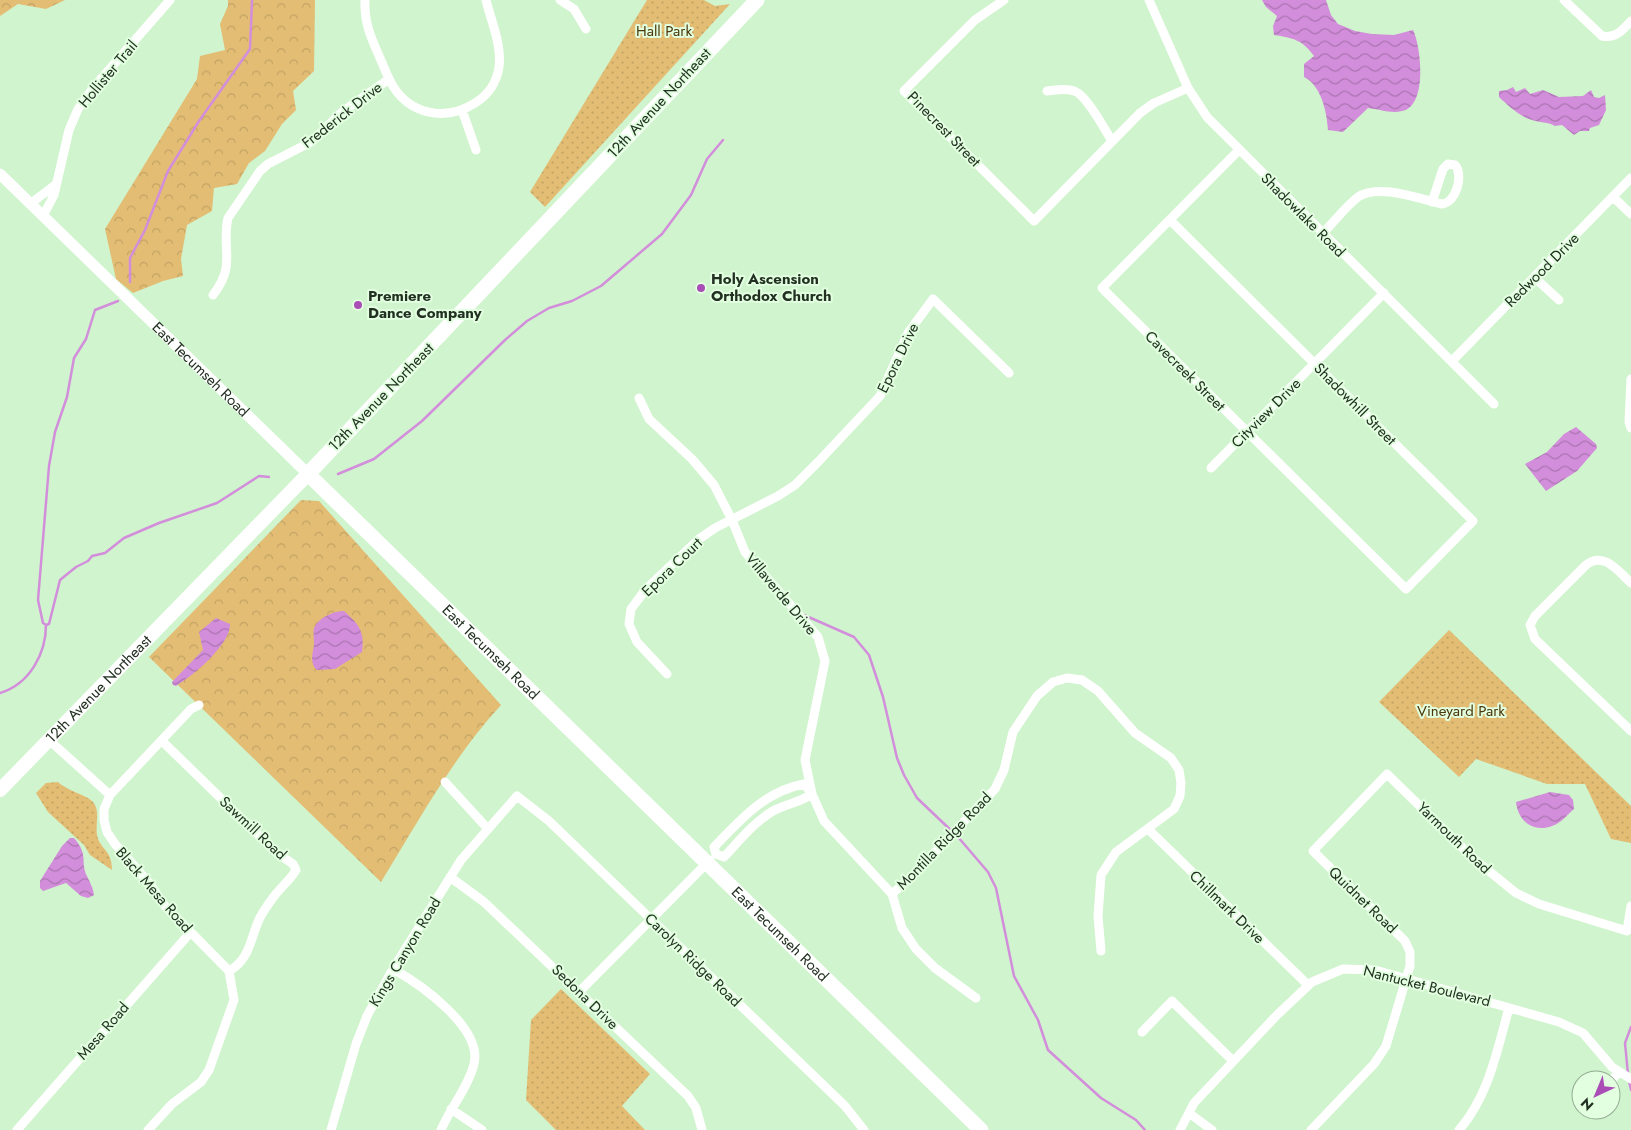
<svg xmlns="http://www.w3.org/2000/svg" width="1631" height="1130" viewBox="0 0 1631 1130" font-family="Jost,sans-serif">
	<defs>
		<pattern id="grass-dots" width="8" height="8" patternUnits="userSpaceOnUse" patternTransform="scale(1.25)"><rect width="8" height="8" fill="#e3bd74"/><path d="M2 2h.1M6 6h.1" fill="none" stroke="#c2a364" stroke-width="1.8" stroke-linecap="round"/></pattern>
		<pattern id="forest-crowns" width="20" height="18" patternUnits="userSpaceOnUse" patternTransform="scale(1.25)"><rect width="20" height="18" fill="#e3bd74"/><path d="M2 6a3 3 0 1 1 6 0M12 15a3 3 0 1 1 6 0" fill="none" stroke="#c2a364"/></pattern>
		<pattern id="water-waves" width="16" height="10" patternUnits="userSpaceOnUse" patternTransform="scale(1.25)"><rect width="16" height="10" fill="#d38edb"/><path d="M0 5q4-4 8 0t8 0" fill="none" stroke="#ab74b1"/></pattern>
	</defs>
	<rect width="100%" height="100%" fill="#d0f4cd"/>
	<path fill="url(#grass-dots)" d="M647 0H704L715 6 730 4 545 207 530 192Z
		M1449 630 1631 806V843L1611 839 1585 784H1547L1476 759 1459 777 1379 702Z
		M58 782C68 791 86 795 92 801 101 810 95 823 97 835 100 850 112 849 112 870L90 855 84 845 48 812 36 793 46 783Z
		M561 989 650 1074 622 1106 645 1130H556L526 1100 531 1020Z"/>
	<path fill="url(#forest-crowns)" d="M0 0H65L46 9 18 4 0 16Z
		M228 0H315L314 71 293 91 296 110 282 124 265 151 249 163 237 184 214 188 212 211 187 225 181 259 183 276 163 281 133 293 116 279 105 229 197 79 200 56 225 50 220 24 228 6Z
		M301 500 319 501 501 705C453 757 418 822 381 882L149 657Z"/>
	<path fill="url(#water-waves)" d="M1262 0H1326L1331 15 1338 24 1355 31 1372 34 1394 35 1413 30C1421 46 1428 106 1402 111 1392 114 1378 109 1368 108L1343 132 1328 130C1327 112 1321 85 1304 77V64L1314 56C1303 40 1293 38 1274 35L1273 26 1277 16 1266 7Z
		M1513 87 1516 92 1525 88 1530 94 1543 90 1559 97 1583 96 1591 90 1594 97 1599 98 1605 95 1606 110 1599 125 1590 128 1589 131H1580L1574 135 1562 125 1555 126C1548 122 1543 123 1536 121 1521 118 1510 107 1499 97V91L1507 90Z
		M1576 427 1596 444 1597 448 1577 471 1546 491 1525 464 1547 452 1564 434Z
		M344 611C359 624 365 632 362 652L335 669 317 670C309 663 313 653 314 644 314 639 313 632 314 628 319 617 334 611 344 611Z
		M216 618 230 624C231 644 193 676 176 686L173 685 172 682 203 650 199 632Z
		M1550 792 1569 795 1573 800 1574 809C1567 815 1561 823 1552 826 1533 833 1518 821 1516 802Z
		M70 838H74C89 855 80 862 87 876 90 883 93 887 94 895L88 898 81 896 66 883 43 891 40 888V881L62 846Z"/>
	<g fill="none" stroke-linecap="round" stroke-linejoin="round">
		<path stroke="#d38edb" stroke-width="2.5" d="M130 282V258L145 230 168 171 199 121 250 49 252 0
			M338 474 374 459 422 421 505 340 527 321 549 308 572 301 601 286 662 234 691 195 707 159 723 140
			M804 615 854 637 869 655 883 697 897 758 904 775 917 798 958 837 988 872 996 888 1014 976 1038 1020 1048 1050 1101 1098 1136 1120 1145 1130
			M46 625 43 623 38 600 49 466 55 432 67 397 74 358 86 339 95 310 118 301
			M0 693C30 684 46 653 46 625L49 624 60 580 76 567 88 561 92 556 105 553 124 538 159 523 217 503 259 476 269 477
			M1628 1074 1625 1043 1631 1027
			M1629 1081 1631 1090"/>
		<path stroke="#fff" stroke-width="9" d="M365 0C364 23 371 38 380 58 385 69 389 82 397 92 416 116 449 120 475 103 488 95 497 82 499 67 502 45 491 21 486 0
			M560 0 574 9 586 29
			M1004 0 975 20 904 91 1034 221 1140 113 1154 103 1188 88
			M1149 0 1188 88 1207 117 1494 404
			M1564 0 1602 36C1615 39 1623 30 1631 21
			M1047 91C1056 90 1066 88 1074 91 1086 94 1105 130 1112 141
			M462 110 476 150
			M1613 197 1631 214
			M30 204 55 185
			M43 216 54 195 69 130 78 109 93 88 170 0
			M1170 220 1473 521 1406 589 1102 288 1239 150
			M1322 234C1334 222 1345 207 1358 197 1377 183 1420 199 1442 204 1456 203 1464 175 1455 165L1448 164 1443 169 1432 202
			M1535 278 1559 300
			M213 295C237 264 221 250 228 218L260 171 268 164 311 142 342 112 389 79
			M1452 361 1631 178
			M1631 379 1629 422 1631 428
			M639 398 649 419 692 459 714 485 732 520 745 552 818 637 825 661 805 760 812 794 824 821 892 894 902 928 916 949 935 968 976 998
			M1211 468 1384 293
			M1631 583C1618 571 1604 551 1586 565L1535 616 1530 625 1535 639 1631 731
			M667 674 637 642 629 624 631 609 646 589 699 539 715 528 778 496 795 485 818 462 880 396 908 333 933 299 1009 373
			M49 740 110 795
			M162 741 277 853 293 864 296 870C293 877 278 890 272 899 267 906 261 914 258 922 250 941 249 960 229 971
			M445 782 488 829
			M804 784 812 794C801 802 786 804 773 811 754 822 739 841 724 857L716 854 714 847 717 844C742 818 766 791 804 784Z
			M1148 829 1308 985
			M450 877 484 902 688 1096 696 1108 702 1130
			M892 894 912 876 995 789 1004 770 1013 732 1037 696 1053 682 1067 678 1082 680 1098 691 1135 733 1171 758 1179 770 1181 783 1180 796 1174 809 1116 852 1101 875 1098 916 1101 951
			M393 969C420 984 483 1028 474 1064 468 1088 450 1108 441 1130
			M580 991 710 860
			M1142 1032 1172 1001 1233 1061
			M1611 1082 1618 1072
			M451 1109 482 1130
			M1189 1113 1212 1130
			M17 1130 190 933
			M148 1130 172 1104 201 1082 209 1070 234 1000 229 971 165 906 150 884 115 844 107 832 104 820V809L110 795 191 709 199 705
			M331 1130 356 1044 367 1016 393 969 461 860 517 796 549 821 845 1106 864 1130
			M1180 1130 1194 1103 1277 1015 1312 982 1343 969 1375 970 1559 1022 1583 1033 1612 1067 1631 1079
			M1311 1130 1374 1064 1386 1046 1410 966V952L1405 941 1313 851 1387 774 1473 858 1516 893 1539 904 1627 931 1631 906
			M1459 1130C1489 1096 1497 1050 1509 1008"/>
		<path stroke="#fff" stroke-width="11" id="s1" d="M0 174 308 474"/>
		<path stroke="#fff" stroke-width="14" id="s2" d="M0 790 308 474"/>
		<path stroke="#fff" stroke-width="15" id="s3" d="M757 0 308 474 981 1130"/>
	</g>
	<g fill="#ab4db7" stroke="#e2ffe0" stroke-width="2">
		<circle cx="701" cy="288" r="5"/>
		<circle cx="358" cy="305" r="5"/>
	</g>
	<g text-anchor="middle" stroke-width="4" stroke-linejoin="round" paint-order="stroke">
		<g font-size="15" fill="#4b370b" stroke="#e2ffe0">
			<text x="664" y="36">Hall Park</text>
			<text x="1461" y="716">Vineyard Park</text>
		</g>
		<g font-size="15" fill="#223021" stroke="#e2ffe0">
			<text transform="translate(108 74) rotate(-50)" y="5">Hollister Trail</text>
			<text transform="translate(659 103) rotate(-47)" y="5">12th Avenue Northeast</text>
			<text transform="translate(342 115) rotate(-38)" y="5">Frederick Drive</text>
			<text transform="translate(944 129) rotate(46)" y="5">Pinecrest Street</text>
			<text transform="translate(1303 215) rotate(45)" y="5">Shadowlake Road</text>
			<text transform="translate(1542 270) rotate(-45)" y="5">Redwood Drive</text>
			<text transform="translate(898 358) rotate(-64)" y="5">Epora Drive</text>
			<text dy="5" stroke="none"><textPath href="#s1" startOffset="280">East Tecumseh Road</textPath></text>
			<text transform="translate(1185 371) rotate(45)" y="5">Cavecreek Street</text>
			<text transform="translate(381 397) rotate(-46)" y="5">12th Avenue Northeast</text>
			<text transform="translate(1355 404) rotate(45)" y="5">Shadowhill Street</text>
			<text transform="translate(1266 413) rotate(-45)" y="5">Cityview Drive</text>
			<text transform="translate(672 567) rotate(-44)" y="5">Epora Court</text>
			<text transform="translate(781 594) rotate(50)" y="5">Villaverde Drive</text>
			<text dy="5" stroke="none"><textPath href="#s3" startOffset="908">East Tecumseh Road</textPath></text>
			<text dy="5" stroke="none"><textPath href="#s2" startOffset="141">12th Avenue Northeast</textPath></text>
			<text transform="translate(253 828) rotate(43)" y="5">Sawmill Road</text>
			<text transform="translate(1454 838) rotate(44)" y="5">Yarmouth Road</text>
			<text transform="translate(944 841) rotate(-46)" y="5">Montilla Ridge Road</text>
			<text transform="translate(154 890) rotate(49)" y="5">Black Mesa Road</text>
			<text transform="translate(1363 900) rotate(44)" y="5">Quidnet Road</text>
			<text transform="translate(1227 907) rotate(44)" y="5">Chillmark Drive</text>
			<text dy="5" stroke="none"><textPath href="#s3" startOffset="1312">East Tecumseh Road</textPath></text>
			<text transform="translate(405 952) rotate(-59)" y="5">Kings Canyon Road</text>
			<text transform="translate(693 960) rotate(44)" y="5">Carolyn Ridge Road</text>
			<text transform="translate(1427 986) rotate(14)" y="5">Nantucket Boulevard</text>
			<text transform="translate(585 997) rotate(44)" y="5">Sedona Drive</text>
			<text transform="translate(103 1031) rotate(-49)" y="5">Mesa Road</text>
		</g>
		<g font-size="15" font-weight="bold" fill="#223021" stroke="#e2ffe0" text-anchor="start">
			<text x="711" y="284">Holy Ascension<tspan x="711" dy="17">Orthodox Church</tspan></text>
			<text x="368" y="301">Premiere<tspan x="368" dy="17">Dance Company</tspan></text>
		</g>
	</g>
	<g transform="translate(1596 1095) rotate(224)"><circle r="24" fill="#e2ffe0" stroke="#95ac94"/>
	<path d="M0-4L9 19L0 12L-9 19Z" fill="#ab4db7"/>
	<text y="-8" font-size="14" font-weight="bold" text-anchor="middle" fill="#223021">N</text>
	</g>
</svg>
